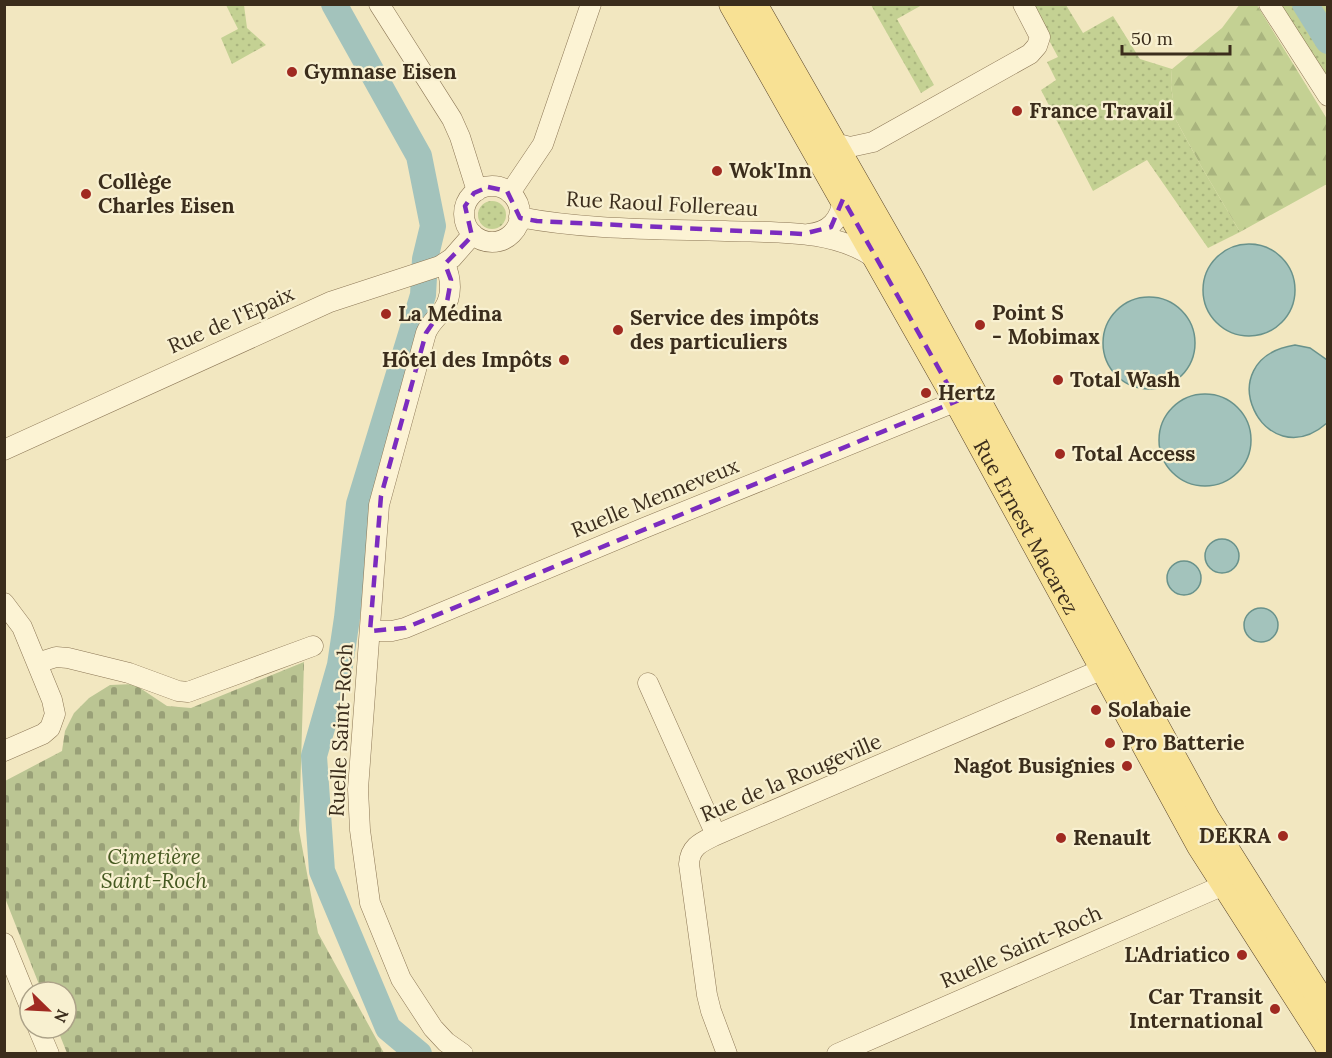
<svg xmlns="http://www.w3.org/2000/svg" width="1332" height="1058" viewBox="0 0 1332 1058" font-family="Lora,serif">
	<defs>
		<pattern id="grass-dots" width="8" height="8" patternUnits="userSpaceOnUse" patternTransform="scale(1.5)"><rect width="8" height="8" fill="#c4d193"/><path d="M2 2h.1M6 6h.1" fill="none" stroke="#a9b47e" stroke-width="1.8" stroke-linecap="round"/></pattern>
		<pattern id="forest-firs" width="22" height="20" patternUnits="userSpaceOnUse" patternTransform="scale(1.5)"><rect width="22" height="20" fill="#c4d193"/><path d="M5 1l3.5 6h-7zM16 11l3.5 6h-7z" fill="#a9b47e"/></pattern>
		<pattern id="cemetery-stones" width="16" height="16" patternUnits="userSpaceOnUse" patternTransform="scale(1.5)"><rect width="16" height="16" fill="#bbc593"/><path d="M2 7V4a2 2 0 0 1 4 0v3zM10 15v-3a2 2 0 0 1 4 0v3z" fill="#99a077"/></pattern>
	</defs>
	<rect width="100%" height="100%" fill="#f2e7c0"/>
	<path fill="url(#grass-dots)" d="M226 5H244L247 28 266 45 232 64 221 38 238 29Z
		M871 5H922L897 19 934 85 921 93Z
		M1030 5H1066L1083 33 1113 16 1140 59 1172 69 1171 85 1176 120 1201 166 1240 232 1208 248 1147 160 1093 191 1041 90 1056 80 1047 62 1058 57Z
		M1278 5H1327V84Z
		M478 215a14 14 0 1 1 28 0a14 14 0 1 1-28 0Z"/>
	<path fill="url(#forest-firs)" d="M1240 4 1257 5 1327 119V184L1240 232 1201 166 1176 120 1171 85 1172 69 1222 28Z"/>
	<path fill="url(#cemetery-stones)" d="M304 662 299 830 318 933 384 1053H67L57 1028H66V992H42L5 898V781L62 751 65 731 74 713 89 698 110 685 134 684 167 706 191 708Z"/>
	<path fill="#a3c3bc" stroke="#69928b" stroke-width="1.5" d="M1203 290a46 46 0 1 1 92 0a46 46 0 1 1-92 0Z
		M1103 343a46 46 0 1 1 92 0a46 46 0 1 1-92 0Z
		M1295 345 1310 348 1327 360V423C1264 478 1206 359 1295 345Z
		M1159 440a46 46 0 1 1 92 0a46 46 0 1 1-92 0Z
		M1205 556a17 17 0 1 1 34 0a17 17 0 1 1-34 0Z
		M1167 578a17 17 0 1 1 34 0a17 17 0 1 1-34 0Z
		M1244 625a17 17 0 1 1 34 0a17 17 0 1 1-34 0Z"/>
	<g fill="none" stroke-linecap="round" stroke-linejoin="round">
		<path stroke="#a3c3bc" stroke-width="26" d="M334 4 419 156 433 226 425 259 423 295 359 504 347 618 340 665 314 756 322 871 388 1028 419 1054
			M1305 4 1328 41"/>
		<defs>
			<path id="minor" d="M379 4 452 119 460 137 477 191
				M1269 4 1328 96
				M834 143 850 147 873 142 1030 54 1037 46 1040 37 1023 4
				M464 214a28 28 0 1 1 56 0a28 28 0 1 1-56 0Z
				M510 193 543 144 591 4
				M519 217C586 230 656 229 725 231 774 233 833 228 876 259
				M808 234C830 232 840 220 843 199
				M445 264C451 278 453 296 443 310 437 318 430 323 426 333L379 505 358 789 360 830 370 903 401 979 433 1028 446 1042 463 1054
				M4 450 330 302 440 266 452 258 473 234
				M4 603 22 627 52 700 55 714 50 728 43 734 4 751
				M370 631H392L405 628 644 528 957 401
				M37 663 56 657 68 658 129 673 178 691 188 692 313 646
				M648 683 716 835
				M4 943 30 1007
				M38 1028 49 1054
				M727 1054 711 1011 707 995 689 864C690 846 702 842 716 835L1103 669
				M837 1054 1224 885"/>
			<g id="major">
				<path id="s1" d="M732 4 957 401 1200 846 1328 1046"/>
				<path d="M754 4 910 277 1207 819 1328 1011"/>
			</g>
		</defs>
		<use href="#minor" stroke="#8c7756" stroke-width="21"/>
		<use href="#major" stroke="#59442b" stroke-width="27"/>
		<use href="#minor" stroke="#fcf3d4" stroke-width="20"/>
		<use href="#major" stroke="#f8e194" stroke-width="26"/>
	</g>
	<path fill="none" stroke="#7b2cbf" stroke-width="4.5" stroke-dasharray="12 8" stroke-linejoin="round" d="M488 187 507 191 520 218 537 221 803 234 831 227 843 199 957 401 405 628 370 631 381 496 426 333 447 302 451 280 445 264 472 236 465 206 474 193Z"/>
	<g fill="#a02a21" stroke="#f8f0d0" stroke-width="2">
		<circle cx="292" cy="72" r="6"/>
		<circle cx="1017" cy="111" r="6"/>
		<circle cx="717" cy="171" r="6"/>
		<circle cx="86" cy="194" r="6"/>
		<circle cx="386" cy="314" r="6"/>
		<circle cx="980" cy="325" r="6"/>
		<circle cx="618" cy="330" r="6"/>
		<circle cx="564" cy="360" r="6"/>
		<circle cx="1058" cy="380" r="6"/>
		<circle cx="926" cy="393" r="6"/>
		<circle cx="1060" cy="454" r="6"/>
		<circle cx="1096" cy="710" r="6"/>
		<circle cx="1110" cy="743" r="6"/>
		<circle cx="1127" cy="766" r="6"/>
		<circle cx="1283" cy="836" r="6"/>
		<circle cx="1061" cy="838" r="6"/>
		<circle cx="1242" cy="955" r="6"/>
		<circle cx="1275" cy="1009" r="6"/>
	</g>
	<g text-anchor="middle" stroke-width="4.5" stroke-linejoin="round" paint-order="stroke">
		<g font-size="21" font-weight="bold" fill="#3b2d1c" stroke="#f8f0d0" text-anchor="start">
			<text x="304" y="79">Gymnase Eisen</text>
			<text x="1029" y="118">France Travail</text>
			<text x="729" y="178">Wok'Inn</text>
			<text x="98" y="189">Collège<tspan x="98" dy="24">Charles Eisen</tspan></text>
			<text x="992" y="320">Point S<tspan x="992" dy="24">- Mobimax</tspan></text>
			<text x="398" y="321">La Médina</text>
			<text x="630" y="325">Service des impôts<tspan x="630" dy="24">des particuliers</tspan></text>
			<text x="552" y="367" text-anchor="end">Hôtel des Impôts</text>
			<text x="1070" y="387">Total Wash</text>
			<text x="938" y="400">Hertz</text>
			<text x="1072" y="461">Total Access</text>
			<text x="1108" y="717">Solabaie</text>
			<text x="1122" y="750">Pro Batterie</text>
			<text x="1115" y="773" text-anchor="end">Nagot Busignies</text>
			<text x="1271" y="843" text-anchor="end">DEKRA</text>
			<text x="1073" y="845">Renault</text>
			<text x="1230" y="962" text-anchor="end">L'Adriatico</text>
			<text x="1263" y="1004" text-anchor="end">Car Transit<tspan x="1263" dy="24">International</tspan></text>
		</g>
		<g font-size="21" fill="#3b2d1c" stroke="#f8f0d0">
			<text transform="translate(662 204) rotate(3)" y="7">Rue Raoul Follereau</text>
			<text transform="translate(231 320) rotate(-24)" y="7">Rue de l'Epaix</text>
			<text transform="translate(655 498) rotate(-22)" y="7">Ruelle Menneveux</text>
			<text dy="7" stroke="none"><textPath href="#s1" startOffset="600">Rue Ernest Macarez</textPath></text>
			<text transform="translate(341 730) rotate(-87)" y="7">Ruelle Saint-Roch</text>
			<text transform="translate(791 778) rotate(-23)" y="7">Rue de la Rougeville</text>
			<text transform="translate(1021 947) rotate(-24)" y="7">Ruelle Saint-Roch</text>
		</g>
		<g font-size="21" font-style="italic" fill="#465921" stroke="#f8f0d0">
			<text x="154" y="864">Cimetière<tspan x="154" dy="24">Saint-Roch</tspan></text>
		</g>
	</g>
	<rect width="1332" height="1058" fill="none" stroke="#3b2d1c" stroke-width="12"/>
	<g transform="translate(48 1010) rotate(114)"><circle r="28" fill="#f8f0d0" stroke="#aca288" stroke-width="1.5"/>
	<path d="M0-4.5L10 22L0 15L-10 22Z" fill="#a02a21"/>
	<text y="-9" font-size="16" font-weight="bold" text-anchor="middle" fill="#3b2d1c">N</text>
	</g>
	<path d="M1122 45v9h108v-9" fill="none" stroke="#3b2d1c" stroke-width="3"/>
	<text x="1131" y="45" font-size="18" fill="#3b2d1c" stroke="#f8f0d0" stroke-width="4.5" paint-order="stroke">50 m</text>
</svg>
